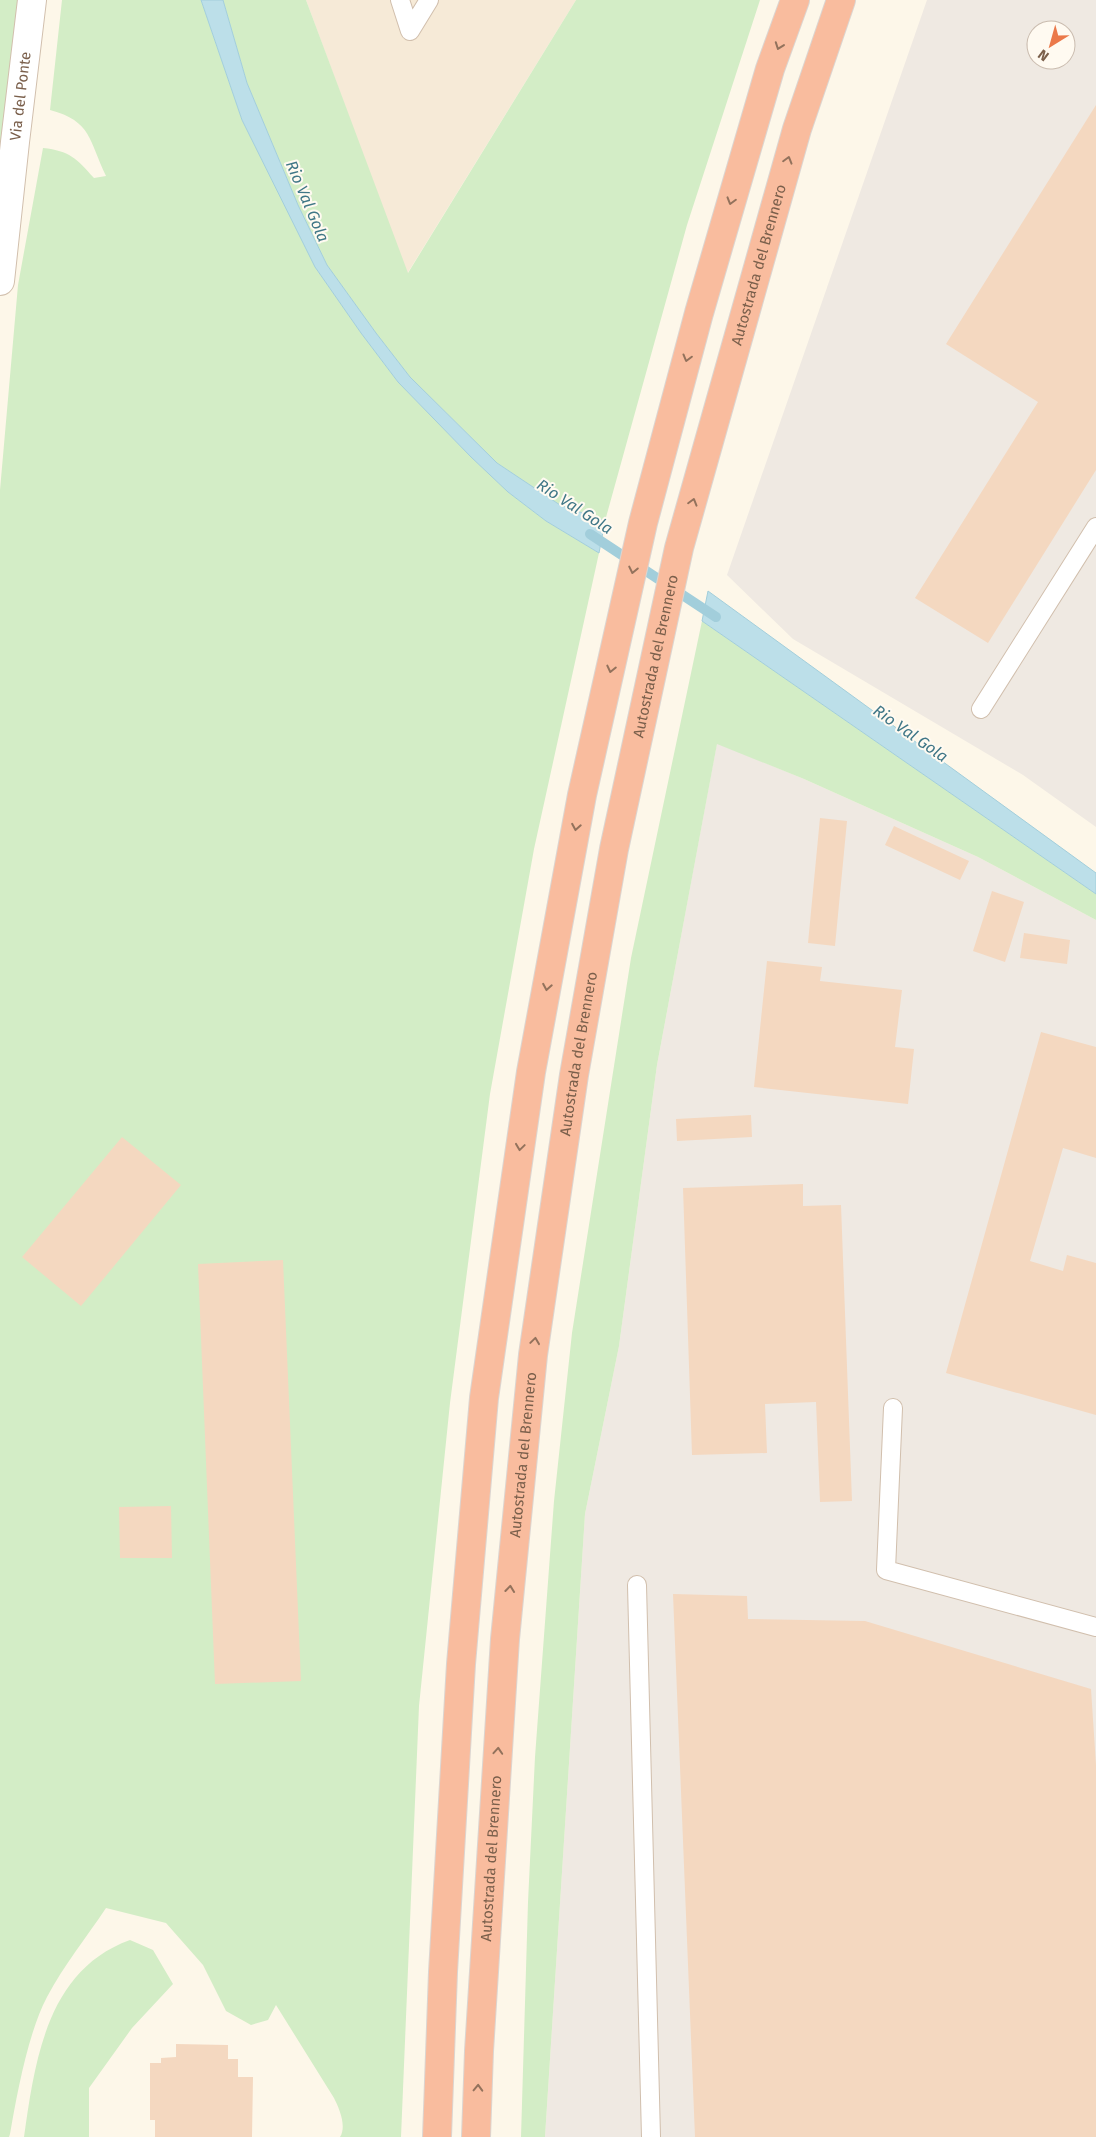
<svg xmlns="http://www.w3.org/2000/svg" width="1096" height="2137" viewBox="0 0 1096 2137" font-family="'Fira Sans',sans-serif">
	<rect width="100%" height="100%" fill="#fdf7e9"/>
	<path fill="#f6ead7" d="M306 0H576L407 274Z"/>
	<path fill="#efe9e2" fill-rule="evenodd" d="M927 0H1096V827L1023 775 793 639 727 575ZM1036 30H1066V60H1036Z
		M717 743 804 779 978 857 1096 920V2137H545L585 1514 619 1346 657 1065Z"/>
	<path fill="#d3edc6" d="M0 0H23L0 198Z
		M62 0H201L242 120 317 270 361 333 398 382 471 457 508 492 546 521 599 553 534 849 490 1094 450 1403 419 1706 401 2137H340C347 2126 339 2108 334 2098L276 2005 268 2020 251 2025 226 2011 203 1965 166 1923 106 1908C86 1938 64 1965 47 1997 28 2033 17 2094 10 2134L9 2137H0V490L18 285 43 148C70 151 76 158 94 178L106 176C89 141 92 121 50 110Z
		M223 0H306L408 273 576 0H760L687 225 605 521 560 505 497 463 410 377 376 333 327 265 298 205 247 83Z
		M702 621 1096 894V920L978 857 804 779 717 744 657 1065 619 1346 585 1514 545 2137H521L528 1902 535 1757 554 1501 572 1333 631 958Z
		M130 1940 153 1950 173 1984 132 2028 89 2088V2137H24C35 2060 47 1970 130 1940Z"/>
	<path fill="#bcdfe9" stroke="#a2cedb" d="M201 0H223L247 83 298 205 327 265 376 333 410 377 497 463 560 505 605 521 599 553 546 521 508 492 471 457 398 382 361 333 315 267 242 120Z
		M708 591 1096 873V894L702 621Z"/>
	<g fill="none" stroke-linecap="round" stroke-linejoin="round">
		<path stroke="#a2cedb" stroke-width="10" d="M590 534 716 617"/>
	</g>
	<path fill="#f4d8c0" d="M1096 105V470L988 643 915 598 1038 402 946 344Z
		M820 818 847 821 835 946 808 943Z
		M894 826 969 861 960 880 885 845Z
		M992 891 1024 902 1005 962 973 951Z
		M1024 933 1070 940 1067 964 1020 958Z
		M767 961 822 967 820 981 902 990 895 1047 914 1049 908 1104 754 1087Z
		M1041 1032 1096 1047V1158L1063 1148 1030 1261 1063 1271 1067 1255 1096 1263V1415L946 1373Z
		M751 1115 752 1137 677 1141 676 1119Z
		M122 1137 181 1185 81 1306 22 1257Z
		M803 1184V1206L841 1205 852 1501 820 1502 816 1402 765 1404 767 1453 692 1455 683 1188Z
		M283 1260 301 1681 215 1684 198 1264Z
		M171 1506 172 1558H120L119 1507Z
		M673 1594 747 1596 748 1619 865 1621 1091 1689 1096 1765V2137H695Z
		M176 2044 228 2045V2059H238V2077H253L252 2137H155V2120H150V2063H161V2058L176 2057Z"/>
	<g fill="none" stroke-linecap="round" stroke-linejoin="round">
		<defs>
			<path id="service" d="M400 0 410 31 429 0
				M981 709 1096 527
				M893 1408 886 1570 1096 1627
				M637 1585 651 2137"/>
			<g id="minor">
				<path id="s1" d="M0 281 15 142 32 0"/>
			</g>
			<g id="motorway">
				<path d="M437 2137 443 1972 461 1664 484 1398 531 1072 582 795 643 523 699 313 770 69 795 0"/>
				<path id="s2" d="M476 2137 479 2051 505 1639 533 1355 574 1075 614 849 679 548 797 129 841 0"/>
			</g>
		</defs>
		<use href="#service" stroke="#d1bfad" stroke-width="20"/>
		<use href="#minor" stroke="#d1bfad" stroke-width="30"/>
		<use href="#motorway" stroke="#dcd5d0" stroke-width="30"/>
		<use href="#service" stroke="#fff" stroke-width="18"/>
		<use href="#minor" stroke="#fff" stroke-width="28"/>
		<use href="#motorway" stroke="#f9bc9e" stroke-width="28"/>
	</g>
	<defs><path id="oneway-chevron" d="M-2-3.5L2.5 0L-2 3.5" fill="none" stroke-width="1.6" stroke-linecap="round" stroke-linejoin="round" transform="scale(1.25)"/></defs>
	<g stroke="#93725c">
		<use href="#oneway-chevron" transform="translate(779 46) rotate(110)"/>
		<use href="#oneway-chevron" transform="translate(788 160) rotate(-74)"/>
		<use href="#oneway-chevron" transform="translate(731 201) rotate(106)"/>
		<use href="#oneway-chevron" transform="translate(687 358) rotate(105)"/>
		<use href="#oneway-chevron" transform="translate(693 502) rotate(-74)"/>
		<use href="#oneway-chevron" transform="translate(633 570) rotate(102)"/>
		<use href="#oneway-chevron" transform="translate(611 669) rotate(103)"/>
		<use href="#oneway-chevron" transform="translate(576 827) rotate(100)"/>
		<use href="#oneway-chevron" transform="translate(547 987) rotate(100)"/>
		<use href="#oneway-chevron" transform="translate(520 1147) rotate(98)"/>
		<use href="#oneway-chevron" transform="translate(535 1341) rotate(-82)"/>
		<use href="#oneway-chevron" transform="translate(510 1589) rotate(-84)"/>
		<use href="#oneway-chevron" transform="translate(498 1751) rotate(-86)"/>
		<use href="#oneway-chevron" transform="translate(478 2088) rotate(-88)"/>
	</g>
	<g text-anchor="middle" stroke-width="4" stroke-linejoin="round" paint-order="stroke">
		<g font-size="15" fill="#7a5f4b" stroke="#fffaf1">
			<text dy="5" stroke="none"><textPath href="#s1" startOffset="186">Via del Ponte</textPath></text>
			<text dy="5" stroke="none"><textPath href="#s2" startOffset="1899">Autostrada del Brennero</textPath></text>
			<text dy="5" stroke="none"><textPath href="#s2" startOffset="1494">Autostrada del Brennero</textPath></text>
			<text dy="5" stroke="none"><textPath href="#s2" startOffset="1089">Autostrada del Brennero</textPath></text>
			<text dy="5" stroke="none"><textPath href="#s2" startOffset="684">Autostrada del Brennero</textPath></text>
			<text dy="5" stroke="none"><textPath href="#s2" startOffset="279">Autostrada del Brennero</textPath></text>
		</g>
		<g font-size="16" font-style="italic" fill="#407787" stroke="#fffaf1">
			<text transform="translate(308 201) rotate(67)" y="6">Rio Val Gola</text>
			<text transform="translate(575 506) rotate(33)" y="6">Rio Val Gola</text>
			<text transform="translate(911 733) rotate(35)" y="6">Rio Val Gola</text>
		</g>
	</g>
	<g transform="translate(1051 45) rotate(217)"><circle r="24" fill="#fffaf1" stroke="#cabcaf"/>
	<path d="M0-4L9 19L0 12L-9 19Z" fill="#eb794a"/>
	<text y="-8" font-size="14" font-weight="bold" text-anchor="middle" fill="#7a5f4b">N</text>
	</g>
</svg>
